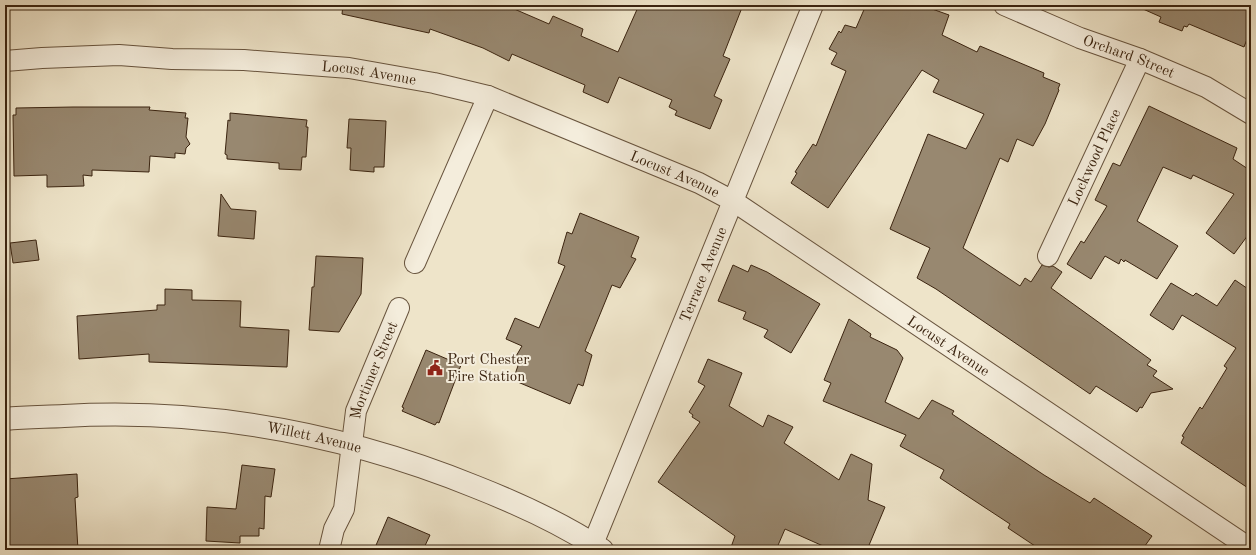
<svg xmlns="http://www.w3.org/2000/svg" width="1256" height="555" viewBox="0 0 1256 555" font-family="'Old Standard TT',serif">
	<rect width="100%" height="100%" fill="#eee4c9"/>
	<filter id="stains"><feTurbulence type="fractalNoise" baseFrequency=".005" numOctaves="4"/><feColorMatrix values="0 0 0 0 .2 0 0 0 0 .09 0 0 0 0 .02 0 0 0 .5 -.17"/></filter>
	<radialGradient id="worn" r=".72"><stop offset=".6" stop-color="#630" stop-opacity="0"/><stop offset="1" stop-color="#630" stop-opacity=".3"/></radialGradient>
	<path fill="#988870" stroke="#3b2410" d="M343 5H505L549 24 553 16 583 29 581 36 618 52 639 5H743L723 56 730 59 714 96 722 100 710 129 675 115 677 111 669 107 672 100 619 77 608 103 583 92 585 85 512 54 509 61 483 48 430 29 429 33 342 14Z
		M866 5H921L949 15 942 35 977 52 980 46 1044 73 1043 77 1060 84 1058 89 1059 90 1045 124 1033 146 1017 139 1008 162 1000 158 963 248 1020 286 1025 278 1031 282 1042 265 1049 267 1053 266 1062 272 1051 288 1151 360 1147 365 1157 371 1153 376 1173 389 1151 393 1142 408 1140 407 1137 412 1096 386 1090 394 936 289 917 278 930 248 890 229 928 134 966 149 984 114 933 92 939 80 922 70 828 208 791 183 797 173 795 172 813 144 816 146 846 71 831 64 837 53 829 49 839 31 841 33 845 25 856 28Z
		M1134 5H1251V29L1244 47 1189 24 1187 27 1184 26 1182 31 1159 22 1161 17Z
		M1149 106 1237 148 1233 159 1251 171V231L1234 254 1206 233 1234 194 1193 175 1191 179 1163 167 1137 221 1178 246 1157 279 1125 260 1124 262 1121 259 1119 264 1105 256 1091 279 1067 264 1081 241 1084 243 1107 206 1095 200 1113 163 1120 166Z
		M73 107H150L149 110 186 113 185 118H188L186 137 190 144 186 148 185 154 175 153V158L150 156 149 172 92 170V176L83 175 84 186 47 187V175L14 176 13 115H16V108Z
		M230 113 307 120 306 127H308L306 157H302L301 170 279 169V163L227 159V155L225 154 228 120 230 121Z
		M349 119 386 121 384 167H374V172L350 170 351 148H347Z
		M221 194 231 209 256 211 254 239 218 236Z
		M580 213 639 237 631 257 636 259 620 288 612 285 585 351 592 355 583 386 578 384 570 404 513 380 520 360 515 358 522 346 506 339 515 318 539 328 565 266 558 263 567 232 572 234Z
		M36 240 39 260 13 263 10 243Z
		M316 256 363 258 361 294 339 332 309 330 312 287H314Z
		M733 265 748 272 751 265 767 272 820 304 791 353 764 337 768 330 743 319 746 312 718 301Z
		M1235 280 1251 291V490L1181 443 1184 437 1182 436 1200 407 1202 409 1227 368 1224 366 1236 348 1182 315 1173 330 1150 315 1171 283 1193 296 1196 293 1217 306Z
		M165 289 192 290V300L241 301 240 327 289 330 287 367 149 362V354L79 359 77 316 157 310V305H165Z
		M849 319 871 334 870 337 897 350 903 358 885 402 919 419 932 400 954 411 952 414 1044 475 1090 503 1094 498 1152 536 1142 550H1041L1008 528 1010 524 940 478 944 470 900 446 906 435 823 401 831 383 824 380Z
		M426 350 461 365 439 423 437 422 435 425 402 411 404 408 402 407Z
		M708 359 742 373 729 406 763 427 768 415 793 427 784 443 839 480 851 454 872 464 868 500 885 507 867 550H832L785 529 776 550H730L735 536 658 482 700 422 692 417 693 415 689 412 705 386 698 382Z
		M242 465 275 469 271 497 265 496 264 529 259 528V536H240V543L206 541 207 507 236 509Z
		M77 474 78 497 75 498 78 550H5V479Z
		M388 517 430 535 423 550H374Z"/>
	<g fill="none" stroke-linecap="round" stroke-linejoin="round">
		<defs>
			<g id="minor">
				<path id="s1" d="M1004 5 1080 38 1140 59 1206 87 1251 114"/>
				<path id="s2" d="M5 61 42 58 119 55 172 59 244 60 349 68 434 83 488 96 699 183 733 201 1251 549"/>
				<path id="s3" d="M1048 256 1140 59"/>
				<path d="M415 263 488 96"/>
				<path id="s4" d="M593 544 813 5"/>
				<path id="s5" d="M329 550 334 529 344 509 356 411 399 308"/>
			</g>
			<g id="tertiary">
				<path id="s6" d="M5 419C25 417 45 417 64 416 208 408 343 433 476 487 519 504 563 524 602 550"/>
			</g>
		</defs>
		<use href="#minor" stroke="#68543e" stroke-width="22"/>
		<use href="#tertiary" stroke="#68543e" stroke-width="24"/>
		<use href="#minor" stroke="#f4eddc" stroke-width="20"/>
		<use href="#tertiary" stroke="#f4eddc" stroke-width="22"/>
	</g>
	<defs>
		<symbol id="civic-bare" viewBox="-9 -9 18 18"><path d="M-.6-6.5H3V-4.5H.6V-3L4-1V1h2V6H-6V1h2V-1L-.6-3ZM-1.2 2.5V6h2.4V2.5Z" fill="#8f2418" stroke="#f4eddc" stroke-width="2.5" paint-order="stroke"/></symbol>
	</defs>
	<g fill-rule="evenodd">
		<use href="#civic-bare" x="424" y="357" width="22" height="22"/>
	</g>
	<g text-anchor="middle" stroke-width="4" stroke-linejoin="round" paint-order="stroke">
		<g font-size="15" fill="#3b2410" stroke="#f4eddc">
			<text dy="5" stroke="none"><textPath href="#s1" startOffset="135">Orchard Street</textPath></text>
			<text dy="5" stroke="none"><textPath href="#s2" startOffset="365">Locust Avenue</textPath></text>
			<text dy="5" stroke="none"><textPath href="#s3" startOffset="109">Lockwood Place</textPath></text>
			<text dy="5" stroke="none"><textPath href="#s2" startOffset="689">Locust Avenue</textPath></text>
			<text dy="5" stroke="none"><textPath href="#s4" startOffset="291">Terrace Avenue</textPath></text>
			<text dy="5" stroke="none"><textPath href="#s2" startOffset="1013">Locust Avenue</textPath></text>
			<text dy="5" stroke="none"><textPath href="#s5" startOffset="187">Mortimer Street</textPath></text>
			<text dy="5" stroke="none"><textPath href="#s6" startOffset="311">Willett Avenue</textPath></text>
		</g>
		<g font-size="15" fill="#3b2410" stroke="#f4eddc" text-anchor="start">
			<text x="447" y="364">Port Chester<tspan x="447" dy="17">Fire Station</tspan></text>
		</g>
	</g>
	<rect width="1256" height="555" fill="none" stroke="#eee4c9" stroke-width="20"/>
	<rect x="6" y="6" width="1244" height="543" fill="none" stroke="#3b2410" stroke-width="2"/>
	<rect x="10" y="10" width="1236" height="535" fill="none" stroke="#3b2410"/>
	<rect width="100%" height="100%" filter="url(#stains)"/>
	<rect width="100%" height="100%" fill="url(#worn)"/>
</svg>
